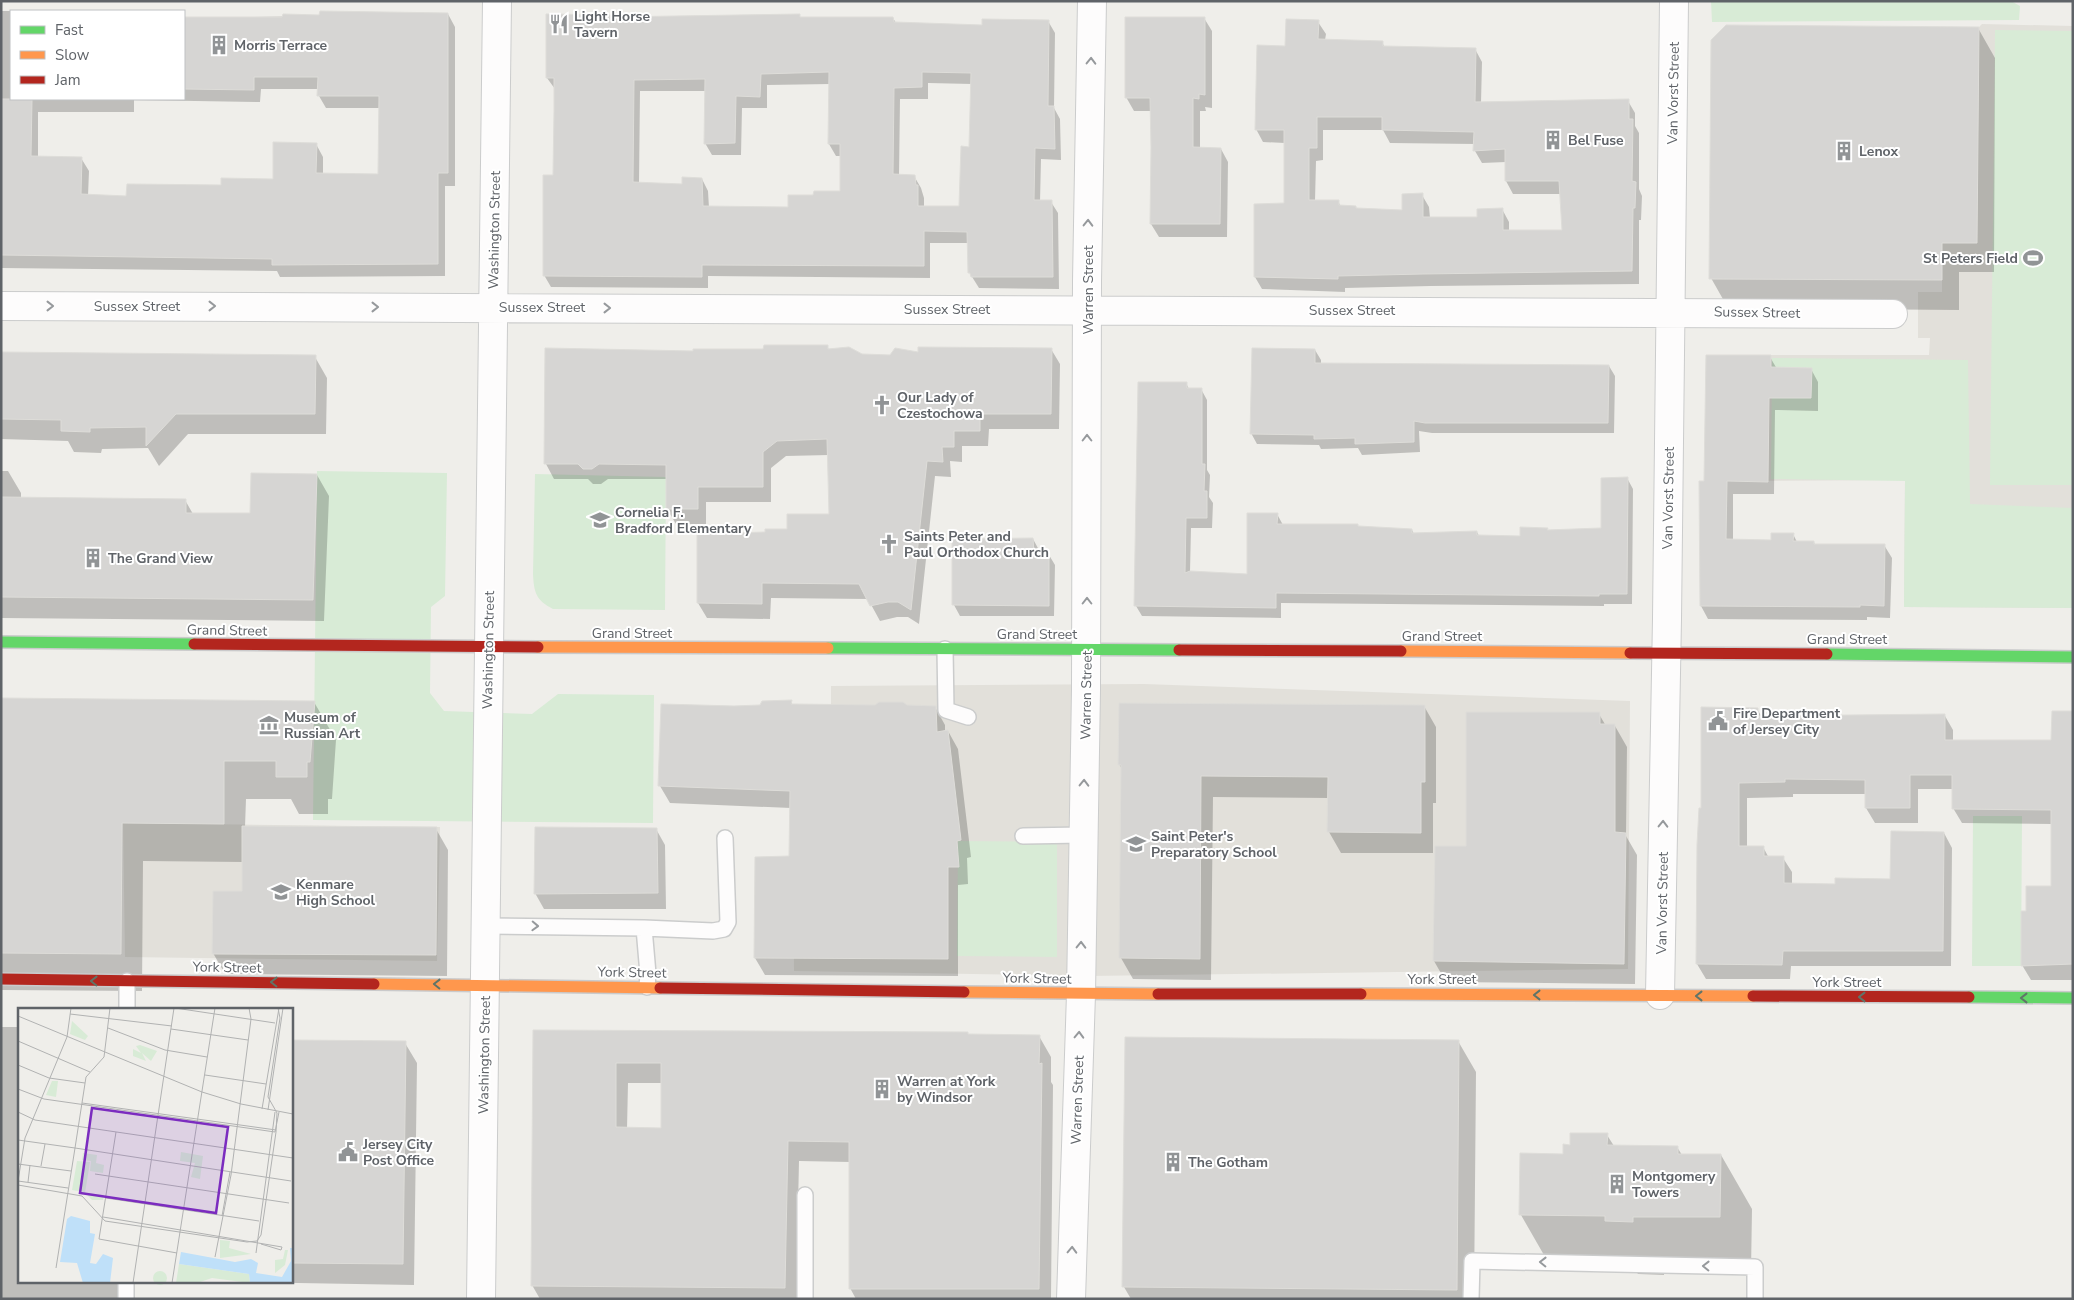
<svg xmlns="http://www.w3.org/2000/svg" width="2074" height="1300" viewBox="0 0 2074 1300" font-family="'Nunito Sans',sans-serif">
	<rect width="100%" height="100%" fill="#efeeea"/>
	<path fill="#e2e0da" d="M1982 24 2073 26V608L1904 607 1905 480 1705 481 1706 355H1929L1930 338H1918V292H1942V243L1977 242 1979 27Z
		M1144 684 1630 701 1628 969 1088 976 794 971 793 829 831 775V686Z
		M123 823 440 827 437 961 125 957Z"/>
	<path fill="#d8ebd6" d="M1711 1H2011L2020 6 2019 20 1712 22Z
		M1995 30 2073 31V485H1990Z
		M1772 358 1968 360 1970 504 2073 508V608L1904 607 1905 481 1771 479Z
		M317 471 447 473 445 596 431 607 430 693 444 711 532 714 558 694 654 695 653 823 313 820Z
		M535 474 666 477 665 610 553 609C536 600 534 593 533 574Z
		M1973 816H2022L2021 966H1972Z
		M958 841 1057 842V957L957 956Z"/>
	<path fill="#0003" fill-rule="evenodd" d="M1 11H11V99H184V18L448 14 455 27V186H445V276L280 277 277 271 1 268ZM261 89H319V96L326 108H380L379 176 323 175V157L316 144 274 181 128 197 88 196 89 171 81 158H38V112H134V100L260 102Z
		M799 16 801 18H893L896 23 984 26 1048 21 1055 33 1054 108 1060 119 1061 160 1041 159 1040 202H1051L1058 213 1059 289 979 288 969 272 968 243H930V278L708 276V288L551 287 544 275 554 176 555 89 547 78 614 18ZM928 83 972 84 970 148 960 208 924 207V198L921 188 914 176H899L900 99H928ZM830 84 829 144 836 156H842V192L814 197 789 208H709L708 191 702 179 683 185 639 183 640 91H706L705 143 712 155H741L742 108H767V85Z
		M1204 18 1212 31V108L1205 107 1206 111H1200V149H1221L1228 162 1227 237H1159L1151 224V111H1134L1126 97Z
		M1318 22 1326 34 1325 40 1382 42 1385 48 1475 49 1482 62 1481 103 1628 101 1635 113V126L1639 133V189L1642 196 1641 220H1639V284L1431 286 1345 288V292L1262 289 1255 277 1285 205V143L1263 142 1256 129 1286 47ZM1323 130H1383L1390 143 1475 144V151L1482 163 1506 162V181L1513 194H1561L1563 232 1509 231V222L1502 209 1478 218H1430L1429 207 1422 195 1403 211 1357 210 1356 207H1341L1338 201H1315L1316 161 1323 160Z
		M1978 28 1995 58 1994 272H1959V310L1728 308 1711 278Z
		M827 346 829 350 862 355 891 356 1051 349 1060 364 1059 429H989L988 446H962V462L950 461 951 477 935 476 919 624 908 617H897L880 621 868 599 771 598 770 619 707 618 698 603 766 533 789 530 830 516 829 455 786 456 771 468V502H706V524H676L667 509V479H608L601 484H593L588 479H554L546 464 694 353Z
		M1315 350 1321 360V364L1609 366 1615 376 1614 433H1432L1419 431 1420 452 1362 455 1358 448 1321 449 1319 445 1257 444 1251 433Z
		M1 354 315 357 327 378 326 434H188L159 466 148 448 102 449 101 453 74 452 68 441 1 439Z
		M1770 357 1777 369H1811L1818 382V411L1775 410 1774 494H1733V541H1772L1793 534 1797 542H1814L1815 545H1884L1892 558 1890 618 1867 617V620L1708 619 1701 606 1706 482Z
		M1186 383 1189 389H1201L1207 400V470L1210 475 1209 497 1213 503 1212 528H1191L1190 572 1249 576 1277 514 1283 525 1412 530 1414 534 1477 532 1479 536 1521 538 1547 529 1548 531 1602 529 1627 478 1633 489 1632 604H1604V606L1281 603V618L1142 616 1136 606Z
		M1 471H8L21 493V498L185 500 193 514H252L317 475 329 496 324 621 1 618Z
		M1033 539 1039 550V555H1049L1055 565 1054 616H960L954 605 953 540Z
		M1 699 314 702 336 740 332 799H328V814H299L291 799H246L245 827 436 829 448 850 447 976 225 974 213 953 243 892V862L143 861 142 991 1 990Z
		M791 702 793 706 935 707 945 725V732L948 731 958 749 971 857 967 858 968 884 958 885V976L765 975 755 958 791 858V808L670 803 660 786 761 706Z
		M1424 706 1436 727V803H1433V853H1341L1329 832V798L1213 797 1211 980 1133 979 1121 958 1122 769 1119 764Z
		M1757 709 1762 717 1945 716 1953 730V741H2053L2073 712V980H2031L2022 965 2027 912 2052 887V824L1962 823 1953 808V789H1918V823H1875L1866 808V794H1793V797L1747 798V847H1763L1769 858H1783L1792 872V884L1836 885 1892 880 1944 833 1952 848 1951 966H1791L1790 979H1706L1697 964 1699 845Z
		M1599 714 1606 726H1615L1627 747 1626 836 1637 855 1635 984 1446 982 1434 961 1467 847Z
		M656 829 665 845 666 909H544L535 893Z
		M1 1027H19V1281H132V1299H1Z
		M535 1032 1039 1036 1051 1057V1082L1053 1085 1051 1299H856L850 1288V1162L799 1161 796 1299H540L532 1285ZM628 1083H662V1129H627Z
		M291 1041 405 1043 417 1063 414 1285 188 1281H291Z
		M1458 1041 1476 1072 1474 1299H1131L1124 1287Z
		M1607 1135 1614 1146 1677 1147 1682 1155H1721L1752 1209 1751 1271 1664 1270V1275L1638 1274 1635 1270 1552 1269 1521 1215V1154L1564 1155 1571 1146Z"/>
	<path fill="#d6d5d3" stroke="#deddd9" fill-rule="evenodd" d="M320 11 448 13V173H438V264L272 265V259L1 255V99H32L31 156 82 157 81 194 126 196 127 184 221 185V178L273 179V142L317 143 316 173 378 174 379 96H317L318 77H254V90L184 89V17H282L283 14 319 15Z
		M546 14 614 15V17L800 14V17H893L894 22 982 25V19L1049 20 1048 106H1054L1055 149 1035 148 1034 200H1052L1053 277H971L970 273H968L967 232 924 231V266L702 265V277L543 276V175H553L554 112V78H546ZM829 72 828 144H840V191H814L813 195H788V207L703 206 702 178 682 177V184L633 182 634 80 705 79 704 144 735 143 736 96 760 97 761 74ZM922 72 971 73 969 147 961 146 959 206H918V185H916L915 175 893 174 894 88 922 87Z
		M1125 17H1205V95L1199 94V99L1193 98V147L1221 148 1220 224H1150L1151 147 1150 98H1125Z
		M1286 19 1319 20 1318 39 1383 41V46L1476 48 1475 102 1629 99V119H1633L1632 181 1636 182 1635 208H1633L1632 271 1423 274 1338 276V279L1254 277V204L1284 203V130H1255L1257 45 1285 46ZM1317 117H1382V130L1474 132 1473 151 1505 149V181H1559L1562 230H1503V208L1477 209V217H1423V193L1402 194V210L1356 208V206L1339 205V200H1309V148H1317Z
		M1726 25 1979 27 1977 243H1942V280L1709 279 1711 40Z
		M764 345H828V349L849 347 862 354 890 355 895 348 918 352V347L1052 348 1051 414H980V431H954V447H942L943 462 927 461 911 610 898 602H888L870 606 859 584 762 583V604L697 603V534L765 532V529H787V514H829L827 439 777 441 763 452V487H698V509H666V465L599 464 592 469H583L578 464H544L545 348 693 351V349H763Z
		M1252 348 1315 349V363L1609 365 1608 423H1425L1414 421V442L1355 444V438L1314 439V435L1250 434Z
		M1 352 316 355 315 414H176L146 446V427L90 428V432L61 431V420L1 419Z
		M1706 355H1771V367L1812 368 1811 398H1769L1768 482 1727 481 1726 539 1771 540V533H1794L1793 541H1814V544H1885L1884 606 1860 605V607L1700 606 1699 481H1704Z
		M1138 382H1187V388H1202V464H1205L1204 491H1207V518H1186L1185 573 1190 571 1247 574V513H1278L1277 524H1358V526L1412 529V533L1477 531V535L1520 536V527L1548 528 1547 530 1601 528V478L1628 477 1627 594H1599V596L1276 593V608L1134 606Z
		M251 473 317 474 313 600 1 597V497L186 499V513H250Z
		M1033 538 1034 554H1049V606L952 605V539Z
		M1 698 315 701 310 762H307V777H276V761H224V824L122 823 121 954 1 953Z
		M792 700 791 704 875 705 879 702H903L907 705 936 706 937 732 948 730 961 840 957 841 959 867H948V959L754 958 755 857 789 856 790 791 658 786 661 704 734 706 760 705 762 701Z
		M1119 703 1425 705V782H1421V833L1327 832 1328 777 1201 776 1200 959 1119 958 1121 765H1118Z
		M1701 707 1758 708V716L1945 714V740H2051L2052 711H2073V964L2021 966V911H2026V886H2051V810L1952 809V775H1910V808H1865V780L1785 779V782L1739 783V846H1764V856H1784V883L1835 884V878L1890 879 1891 831 1944 832 1943 951H1783L1782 965 1696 964 1697 845 1699 808H1701Z
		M1466 712H1600V724H1615V832L1626 833 1624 964 1433 961 1435 846H1466Z
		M242 826 437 827 436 955 212 954 213 891H242Z
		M535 827 657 828 658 893 534 894Z
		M533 1030 968 1032V1034L1040 1035 1039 1064 1042 1063 1039 1289H849V1142L788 1141 785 1288 531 1286ZM616 1063H661V1128L616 1127Z
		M1125 1037 1459 1040 1457 1290 1122 1287Z
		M291 1040 406 1041 403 1264 291 1263Z
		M1570 1133H1608L1607 1145 1678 1146V1154H1721L1720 1217H1633V1222L1605 1221V1216L1519 1215 1520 1153 1563 1154V1144L1570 1145Z"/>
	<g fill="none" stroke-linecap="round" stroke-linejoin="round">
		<defs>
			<path id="lane" d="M945 649 946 710 968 717
				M1023 836 1083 835
				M486 926 644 928 648 974 647 987
				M644 928 713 931 724 929 728 922 725 838
				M127 1009V981
				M126 1299V1281
				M805 1299V1195
				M1471 1299 1472 1261 1755 1267V1299"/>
			<path id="street" d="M1 306 1893 314
				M1660 995 1667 619 1674 1
				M481 1299 497 1
				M1071 1299 1081 994 1086 690 1087 281 1092 1"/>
			<path id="fast" d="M1 642 194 644
				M828 648 1179 650
				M1827 654 2073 657
				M1969 997 2073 998"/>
			<path id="slow" d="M538 647 828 648
				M1401 651 1630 653
				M374 984 660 988
				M964 992 1158 994
				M1361 994 1753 996"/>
			<path id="jam" d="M194 644 538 647
				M1179 650 1401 651
				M1630 653 1827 654
				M1 979 374 984
				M660 988 964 992
				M1158 994H1361
				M1753 996 1969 997"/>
		</defs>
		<use href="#lane" stroke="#cbcccc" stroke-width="18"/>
		<use href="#street" stroke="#cbcccc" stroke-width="30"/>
		<use href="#fast" stroke="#cacacb" stroke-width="14"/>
		<use href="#slow" stroke="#cacacb" stroke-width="14"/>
		<use href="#jam" stroke="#cacacb" stroke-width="14"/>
		<use href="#lane" stroke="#fdfcfc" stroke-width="15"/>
		<use href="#street" stroke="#fdfcfc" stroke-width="28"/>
		<use href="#fast" stroke="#63d668" stroke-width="11"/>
		<use href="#slow" stroke="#ff974d" stroke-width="11"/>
		<use href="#jam" stroke="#b3261e" stroke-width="11"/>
	</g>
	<defs><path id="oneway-chevron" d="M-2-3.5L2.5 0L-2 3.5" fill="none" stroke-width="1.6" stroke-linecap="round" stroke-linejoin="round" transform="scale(1.25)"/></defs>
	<g stroke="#96999c">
		<use href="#oneway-chevron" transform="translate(1091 61) rotate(-89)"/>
		<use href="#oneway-chevron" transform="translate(1088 223) rotate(-89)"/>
		<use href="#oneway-chevron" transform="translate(50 306)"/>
		<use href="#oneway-chevron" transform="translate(212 306)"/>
		<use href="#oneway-chevron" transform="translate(375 307)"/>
		<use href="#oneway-chevron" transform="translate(607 308)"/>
		<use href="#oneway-chevron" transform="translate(1087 438) rotate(-90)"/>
		<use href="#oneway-chevron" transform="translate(1087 601) rotate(-90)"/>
		<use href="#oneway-chevron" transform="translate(1084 783) rotate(-89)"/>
		<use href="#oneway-chevron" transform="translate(1663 824) rotate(-89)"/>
		<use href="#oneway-chevron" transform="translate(535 926) rotate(2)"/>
		<use href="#oneway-chevron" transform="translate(1081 945) rotate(-89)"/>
		<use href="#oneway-chevron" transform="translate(1079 1035) rotate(-88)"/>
		<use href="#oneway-chevron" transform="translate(1072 1250) rotate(-88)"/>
		<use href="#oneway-chevron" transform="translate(1543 1262) rotate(-179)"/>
		<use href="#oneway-chevron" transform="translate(1706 1266) rotate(-179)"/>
	</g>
	<g stroke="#607468">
		<use href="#oneway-chevron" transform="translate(94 981) rotate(-179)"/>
		<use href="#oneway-chevron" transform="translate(274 982) rotate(-179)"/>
		<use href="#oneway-chevron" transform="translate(437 984) rotate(-179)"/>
		<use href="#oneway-chevron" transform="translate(1537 995) rotate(-180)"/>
		<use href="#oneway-chevron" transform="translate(1699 996) rotate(-180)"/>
		<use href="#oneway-chevron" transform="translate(1862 997) rotate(-180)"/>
		<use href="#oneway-chevron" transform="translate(2024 998) rotate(-180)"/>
	</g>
	<defs>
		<symbol id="restaurant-bare" viewBox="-9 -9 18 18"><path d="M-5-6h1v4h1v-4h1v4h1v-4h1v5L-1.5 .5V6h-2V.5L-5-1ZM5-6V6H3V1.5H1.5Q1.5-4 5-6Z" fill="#919496" stroke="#fff" stroke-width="2.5" paint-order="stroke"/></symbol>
		<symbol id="building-bare" viewBox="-9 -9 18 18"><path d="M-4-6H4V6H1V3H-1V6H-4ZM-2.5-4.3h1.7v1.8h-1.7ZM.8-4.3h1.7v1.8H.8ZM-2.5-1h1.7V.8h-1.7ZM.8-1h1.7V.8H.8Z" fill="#919496" stroke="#fff" stroke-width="2.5" paint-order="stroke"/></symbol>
		<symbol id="stadium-bare" viewBox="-9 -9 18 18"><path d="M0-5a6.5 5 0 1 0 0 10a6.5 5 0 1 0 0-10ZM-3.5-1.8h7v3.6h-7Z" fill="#919496" stroke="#fff" stroke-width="2.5" paint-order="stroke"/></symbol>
		<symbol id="church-bare" viewBox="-9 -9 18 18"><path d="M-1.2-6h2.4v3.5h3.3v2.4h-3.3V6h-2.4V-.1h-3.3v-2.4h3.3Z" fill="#919496" stroke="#fff" stroke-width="2.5" paint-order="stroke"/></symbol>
		<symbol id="school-bare" viewBox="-9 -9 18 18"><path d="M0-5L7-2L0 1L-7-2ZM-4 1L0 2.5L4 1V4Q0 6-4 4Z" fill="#919496" stroke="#fff" stroke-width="2.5" paint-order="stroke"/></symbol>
		<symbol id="civic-bare" viewBox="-9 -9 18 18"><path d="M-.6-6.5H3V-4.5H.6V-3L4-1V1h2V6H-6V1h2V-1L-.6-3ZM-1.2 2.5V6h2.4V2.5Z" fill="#919496" stroke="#fff" stroke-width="2.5" paint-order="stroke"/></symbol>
		<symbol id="museum-bare" viewBox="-9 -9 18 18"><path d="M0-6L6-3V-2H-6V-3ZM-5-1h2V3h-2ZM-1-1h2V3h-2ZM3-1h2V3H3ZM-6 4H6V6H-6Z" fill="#919496" stroke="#fff" stroke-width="2.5" paint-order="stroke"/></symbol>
	</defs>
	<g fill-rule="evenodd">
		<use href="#restaurant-bare" x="545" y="10" width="28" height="28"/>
		<use href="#building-bare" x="205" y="31" width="28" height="28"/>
		<use href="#building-bare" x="1539" y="126" width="28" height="28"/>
		<use href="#building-bare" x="1830" y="137" width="28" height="28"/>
		<use href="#stadium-bare" x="2019" y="244" width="28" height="28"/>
		<use href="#church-bare" x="868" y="391" width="28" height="28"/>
		<use href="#school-bare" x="586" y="506" width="28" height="28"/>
		<use href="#church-bare" x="875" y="530" width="28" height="28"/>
		<use href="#building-bare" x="79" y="544" width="28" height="28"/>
		<use href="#civic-bare" x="1704" y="707" width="28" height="28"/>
		<use href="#museum-bare" x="255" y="711" width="28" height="28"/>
		<use href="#school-bare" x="1122" y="830" width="28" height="28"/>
		<use href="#school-bare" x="267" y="878" width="28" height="28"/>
		<use href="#building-bare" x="868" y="1075" width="28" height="28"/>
		<use href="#civic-bare" x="334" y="1138" width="28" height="28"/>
		<use href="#building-bare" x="1159" y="1148" width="28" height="28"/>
		<use href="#building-bare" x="1603" y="1170" width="28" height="28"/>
	</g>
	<g text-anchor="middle" stroke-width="4" stroke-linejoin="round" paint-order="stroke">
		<g font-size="14" font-weight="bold" fill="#5f6368" stroke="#fff" text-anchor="start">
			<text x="574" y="21">Light Horse<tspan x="574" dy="16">Tavern</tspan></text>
			<text x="234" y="50">Morris Terrace</text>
			<text x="1568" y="145">Bel Fuse</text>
			<text x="1859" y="156">Lenox</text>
			<text x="2018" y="263" text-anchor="end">St Peters Field</text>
			<text x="897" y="402">Our Lady of<tspan x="897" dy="16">Czestochowa</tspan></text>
			<text x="615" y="517">Cornelia F.<tspan x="615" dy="16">Bradford Elementary</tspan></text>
			<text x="904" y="541">Saints Peter and<tspan x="904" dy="16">Paul Orthodox Church</tspan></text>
			<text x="108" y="563">The Grand View</text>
			<text x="1733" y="718">Fire Department<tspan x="1733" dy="16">of Jersey City</tspan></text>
			<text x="284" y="722">Museum of<tspan x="284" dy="16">Russian Art</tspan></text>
			<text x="1151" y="841">Saint Peter's<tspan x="1151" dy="16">Preparatory School</tspan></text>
			<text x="296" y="889">Kenmare<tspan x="296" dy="16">High School</tspan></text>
			<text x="897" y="1086">Warren at York<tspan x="897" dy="16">by Windsor</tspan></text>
			<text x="363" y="1149">Jersey City<tspan x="363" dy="16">Post Office</tspan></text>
			<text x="1188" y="1167">The Gotham</text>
			<text x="1632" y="1181">Montgomery<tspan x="1632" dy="16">Towers</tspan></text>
		</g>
		<g font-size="14" fill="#5f6368" stroke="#fff">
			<text transform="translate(1673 93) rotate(-89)" y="5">Van Vorst Street</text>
			<text transform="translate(494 230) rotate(-89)" y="5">Washington Street</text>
			<text transform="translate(1088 290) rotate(-90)" y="5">Warren Street</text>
			<text x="137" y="311">Sussex Street</text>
			<text x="542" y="312">Sussex Street</text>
			<text x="947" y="314">Sussex Street</text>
			<text x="1352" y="315">Sussex Street</text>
			<text transform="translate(1757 312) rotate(1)" y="5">Sussex Street</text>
			<text transform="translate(1668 498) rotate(-89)" y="5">Van Vorst Street</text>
			<text transform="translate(227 630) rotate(1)" y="5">Grand Street</text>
			<text x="632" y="638">Grand Street</text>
			<text x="1037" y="639">Grand Street</text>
			<text x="1442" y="641">Grand Street</text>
			<text x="1847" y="644">Grand Street</text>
			<text transform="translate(488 650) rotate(-89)" y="5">Washington Street</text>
			<text transform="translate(1086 695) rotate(-89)" y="5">Warren Street</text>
			<text transform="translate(1662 903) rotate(-89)" y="5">Van Vorst Street</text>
			<text transform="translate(227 967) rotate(1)" y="5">York Street</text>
			<text transform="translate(632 972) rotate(1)" y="5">York Street</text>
			<text transform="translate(1037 978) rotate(1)" y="5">York Street</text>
			<text x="1442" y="984">York Street</text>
			<text x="1847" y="987">York Street</text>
			<text transform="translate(484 1055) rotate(-89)" y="5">Washington Street</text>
			<text transform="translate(1077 1100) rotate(-88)" y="5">Warren Street</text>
		</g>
	</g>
	<g transform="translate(18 1008)">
		<rect width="275" height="275" fill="#efeeea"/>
		<path d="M54 13 70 28 67 32 52 26ZM122 37 139 43 133 53 124 45 128 53 115 48V41L123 45 118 38ZM34 73H40L38 89 28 87ZM163 144 185 148 182 171 173 169 177 155 162 153ZM65 145 79 147 78 155 86 157 85 165 72 163 73 153 64 152ZM59 153 72 154 67 185 86 187 85 192H74L66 184 54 182ZM202 232 212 233 211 240 233 246 202 250ZM267 242H270L267 257 257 265V252L265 251ZM161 256 231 266 232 275 194 270 179 275H158ZM135 270a7 7 0 1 1 14 0a7 7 0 1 1-14 0Z" fill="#d8ebd6"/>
		<path d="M53 208 72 213V225L77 226 72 255 78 256 85 246 95 250 92 275H65L59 255 42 254 49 211ZM272 240H275V275H232L231 266 161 256 163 244 217 254 233 251 240 255 238 265 264 269 273 253Z" fill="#bfe0f9"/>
		<path fill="none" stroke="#b1b2b2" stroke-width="1" d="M157 0 257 15M52 6 154 18M0 8 87 44M90 20 147 42 189 49M153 21 230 32M0 33 72 64M87 44 184 84 223 96 275 106M0 57 31 70 67 75M187 67 248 76M0 81 26 91 257 124 261 104M64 95 258 122M244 101 261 0M250 102 265 0M0 104 17 112 275 150M98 124 81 231 159 245M0 132 57 140 68 69 86 49 92 0M0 156 53 163M23 158 27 136M77 166 271 195M10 174 12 157M0 177 64 188 87 213 229 234 239 233 243 227 258 124 259 105 250 89 262 10 260 0M50 180 0 173 7 130 49 29 53 0M88 190 241 213M204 208 212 164M85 209 264 239M243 236 263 242 264 239M238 245 257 104M197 249 213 167 233 11 231 0M38 260 57 140 273 173M115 275 156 0M154 275 197 0"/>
		<path fill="#7b2cbf" fill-opacity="0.15" stroke="#7b2cbf" stroke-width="2.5" d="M74 100 210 119 198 205 62 185Z"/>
		<rect width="275" height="275" fill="none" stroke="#5f6368" stroke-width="2.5"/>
	</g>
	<rect width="2074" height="1300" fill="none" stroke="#5f6368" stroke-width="5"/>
	<rect x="10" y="10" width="175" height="90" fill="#ffffff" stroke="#bfc1c3"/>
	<rect x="20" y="26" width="25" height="8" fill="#63d668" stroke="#bfc1c3"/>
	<text x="55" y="35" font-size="15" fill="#5f6368">Fast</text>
	<rect x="20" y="51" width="25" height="8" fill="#ff974d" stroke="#bfc1c3"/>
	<text x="55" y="60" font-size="15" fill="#5f6368">Slow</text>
	<rect x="20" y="76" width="25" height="8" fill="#b3261e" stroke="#bfc1c3"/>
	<text x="55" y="85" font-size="15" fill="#5f6368">Jam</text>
</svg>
